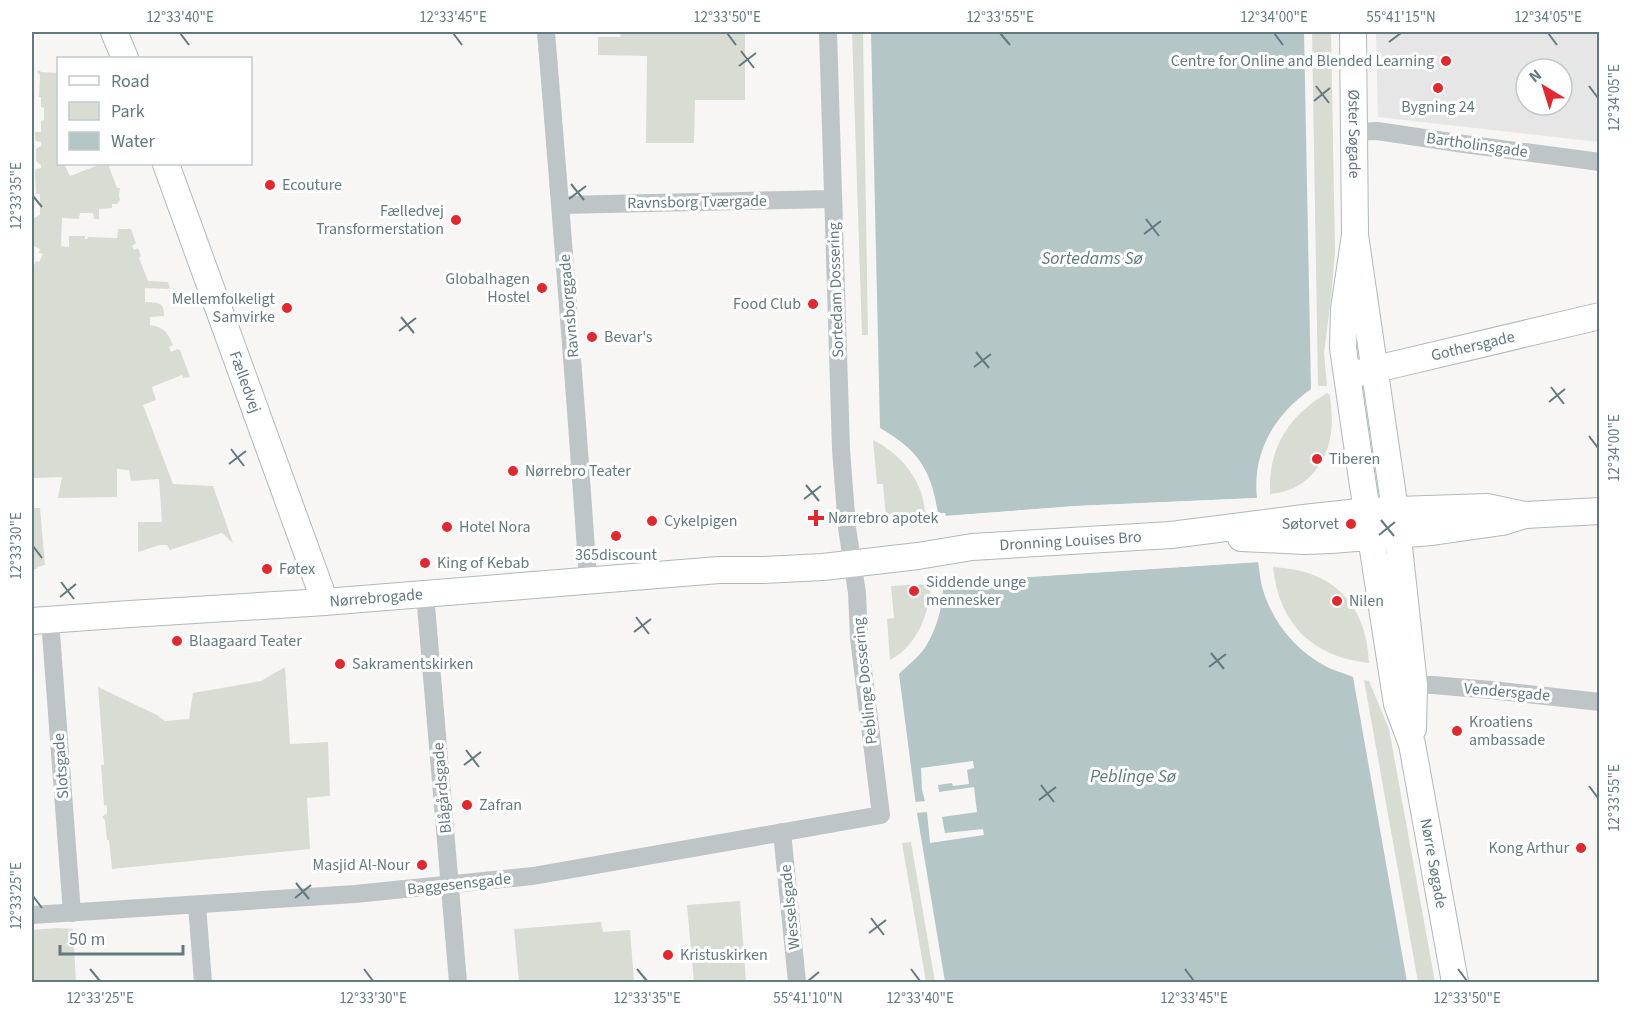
<svg xmlns="http://www.w3.org/2000/svg" width="1631" height="1014" font-family="'Source Sans 3',sans-serif">
  <style>
    .built { fill: #e5e6e5; fill-rule: evenodd }
    .green { fill: #d8dcd3 }
    .water { fill: #b4c6c6 }
    .pier { fill: #f7f6f4 }
    .lines { fill: none; stroke-linecap: round; stroke-linejoin: round }
    .secondary-casing { stroke: #b0b9bb; stroke-width: 28 }
    .street { stroke: #bec5c7; stroke-width: 18 }
    .secondary { stroke: #fff; stroke-width: 26 }
    .ticks { fill: none; stroke: #627a7f; stroke-width: 2 }
    .poi-dot { fill: #e4272c; stroke: #fff; stroke-width: 2 }
    .labels { text-anchor: middle; dominant-baseline: central; stroke-width: 6; stroke-linejoin: round; paint-order: stroke }
    .poi-label { font-size: 16px; fill: #627a7f; stroke: #fff; text-anchor: start }
    .street-label { font-size: 16px; fill: #627a7f; stroke: #fff }
    .water-label { font-size: 18px; font-style: italic; fill: #5d7a7a; stroke: #fff }
    .neatline { fill: none; stroke: #627a7f; stroke-width: 2 }
    .ticks-label { font-size: 15px; text-anchor: middle; fill: #627a7f }
  </style>
  <rect width="100%" height="100%" fill="#f7f6f4"/>
  <path class="built" d="M 1376,32 L 1599,32 L 1599,142 L 1378,117 ZM 1526,69 L 1562,69 L 1562,105 L 1526,105 Z"/>
  <g class="green">
    <polygon points="621,32 745,32 745,100 695,100 694,143 646,143 647,56 598,55 598,37 620,37"/>
    <polygon points="852,32 863,32 868,335 862,335"/>
    <polygon points="1312,32 1331,32 1335,252 1331,298 1324,353 1327,386 1318,386"/>
    <path d="M 39,70 L 41,72 L 58,73 L 58,164 L 66,164 L 65,166 L 70,176 L 101,164 L 108,164 L 117,188 L 120,188 L 119,196 L 120,200 L 117,204 L 112,204 L 112,208 L 99,209 L 99,219 L 94,219 L 93,213 L 80,213 L 79,219 L 62,218 L 61,246 L 69,247 L 69,236 L 85,236 L 85,239 L 87,239 L 88,237 L 117,238 L 118,229 L 131,229 L 136,243 L 132,246 L 134,250 L 138,248 L 141,256 L 139,258 L 148,281 L 168,282 L 170,288 L 168,289 L 145,288 L 145,302 C 156,303 165,301 164,316 L 150,317 L 150,325 C 164,327 168,333 173,345 L 169,347 L 171,352 L 177,349 L 180,350 L 190,377 L 183,378 L 182,375 L 152,387 L 156,400 L 143,405 L 173,484 L 213,486 L 233,543 L 222,533 L 170,550 L 167,545 L 160,545 L 138,552 L 138,522 L 162,522 L 159,479 L 131,481 L 129,470 L 117,469 L 117,497 L 58,498 L 62,477 L 32,478 L 32,268 L 33,268 L 36,261 L 39,262 L 43,254 L 39,253 L 40,249 L 32,245 L 32,224 L 34,218 L 40,215 L 40,194 L 36,194 L 36,191 L 35,172 L 36,169 L 41,168 L 41,165 L 36,161 L 36,149 L 41,146 L 41,142 L 36,141 L 35,139 L 35,132 L 41,132 L 41,121 L 44,120 L 44,108 L 41,107 L 41,97 L 39,97 L 40,75 L 37,72 Z"/>
    <path d="M 1327,393 L 1330,395 C 1331,408 1333,420 1331,433 C 1327,465 1304,492 1270,494 C 1268,449 1288,416 1327,393 Z"/>
    <path d="M 873,440 C 901,454 924,481 925,514 L 886,517 L 883,484 L 877,484 Z"/>
    <polygon points="32,502 32,508 40,508 45,565 37,567 37,569 32,569"/>
    <path d="M 1273,567 C 1333,570 1366,603 1369,663 C 1312,657 1279,624 1273,567 Z"/>
    <path d="M 931,584 C 929,614 918,645 890,660 L 887,619 L 894,618 L 891,586 Z"/>
    <polygon points="285,667 290,744 328,742 330,796 307,798 310,849 112,869 109,840 107,840 105,820 102,817 107,813 107,806 104,805 101,765 104,765 98,687 157,715 165,721 189,719 193,693 261,681"/>
    <polygon points="1364,680 1369,681 1389,729 1435,982 1418,982"/>
    <polygon points="911,842 935,982 926,982 902,843"/>
    <polygon points="740,901 746,982 694,982 687,905"/>
    <polygon points="601,922 603,932 630,930 634,982 519,982 514,929"/>
    <polygon points="58,928 73,929 76,982 32,982 32,930"/>
  </g>
  <g class="water">
    <path d="M 871,32 L 1304,32 L 1311,389 C 1274,415 1252,453 1257,498 L 1076,506 L 946,516 L 945,513 L 938,513 C 931,469 918,450 880,428 Z"/>
    <path d="M 1258,562 C 1260,571 1260,581 1263,590 C 1273,623 1296,651 1327,667 C 1335,671 1344,673 1353,677 L 1407,982 L 945,982 L 917,813 L 899,674 C 908,665 920,656 926,646 C 937,628 943,606 943,586 L 949,585 L 950,582 Z"/>
  </g>
  <g class="pier">
    <polygon points="1257,498 1257,501 1076,509 946,519 942,516 939,516 938,513 945,513 946,516 1076,506"/>
    <polygon points="1258,559 1258,562 950,582 950,585 943,586 943,583 947,582 949,579"/>
    <polygon points="973,761 974,768 967,770 969,784 953,786 952,783 938,785 939,792 974,787 977,812 942,817 945,833 983,829 984,835 930,843 927,812 917,813 915,802 925,801 922,790 921,768"/>
  </g>
  <g class="lines">
    <defs>
      <g id="secondary">
        <polyline points="114,32 125,58"/>
        <path id="s1" d="M 1353,32 L 1355,235 L 1395,510 L 1414,685 L 1413,729"/>
        <path id="s2" d="M 166,164 L 325,602"/>
        <path id="s3" d="M 1355,235 L 1344,309 L 1343,348 L 1362,479 L 1397,704 L 1412,744 L 1455,982"/>
        <path id="s4" d="M 1359,373 L 1600,316"/>
        <polyline points="1241,538 1305,541 1331,540 1432,532 1502,522 1525,515 1600,511"/>
        <path id="s5" d="M 32,621 L 130,614 L 325,602 L 719,570 L 763,570 L 823,567 L 918,556 L 972,547 L 1171,535 L 1304,518 L 1368,511 L 1487,507 L 1525,515"/>
      </g>
    </defs>
    <use href="#secondary" class="secondary-casing"/>
    <g class="street">
      <path d="M 546,32 C 561,214 576,397 588,580"/>
      <polyline points="1355,132 1377,131 1464,144 1600,162"/>
      <polyline points="561,205 833,199"/>
      <polyline points="425,594 458,982"/>
      <polyline points="50,620 72,913"/>
      <polyline points="1414,685 1433,685 1491,690 1600,702"/>
      <polyline points="782,832 797,982"/>
      <polyline points="197,905 203,982"/>
      <polyline points="32,915 355,894 533,876 881,815 859,638 857,593 847,528 841,449 828,32"/>
    </g>
    <use href="#secondary" class="secondary"/>
  </g>
  <path class="ticks" d="M 180,33 L 189,45M 453,33 L 462,45M 727,33 L 736,45M 1000,33 L 1010,45M 1274,33 L 1283,45M 1548,33 L 1557,45M 1389,42 L 1401,33M 741,51 L 754,68M 739,66 L 756,53M 1316,86 L 1329,103M 1589,86 L 1598,98M 1314,101 L 1330,88M 571,184 L 584,200M 33,196 L 42,207M 569,199 L 586,186M 1146,219 L 1159,236M 1144,234 L 1161,221M 401,317 L 414,333M 399,331 L 416,318M 976,352 L 989,368M 974,367 L 991,354M 1551,387 L 1564,404M 1549,402 L 1565,389M 1589,436 L 1598,448M 231,449 L 244,466M 229,464 L 246,451M 806,485 L 819,501M 804,499 L 821,486M 1381,520 L 1394,536M 1379,535 L 1395,522M 33,546 L 42,558M 61,582 L 74,599M 60,597 L 76,584M 636,617 L 649,634M 634,632 L 651,619M 1211,653 L 1224,669M 1209,667 L 1226,654M 466,750 L 479,767M 464,765 L 481,752M 1041,785 L 1054,802M 1589,786 L 1598,798M 1039,800 L 1056,787M 296,883 L 309,899M 33,896 L 42,908M 295,898 L 311,885M 871,918 L 884,935M 869,933 L 886,920M 90,969 L 100,981M 364,969 L 373,981M 637,969 L 647,981M 911,969 L 920,981M 1185,969 L 1194,981M 1458,969 L 1467,981M 808,981 L 819,972"/>
  <g class="poi-dot">
    <circle cx="1446" cy="61" r="6"/>
    <circle cx="1438" cy="88" r="6"/>
    <circle cx="270" cy="185" r="6"/>
    <circle cx="456" cy="220" r="6"/>
    <circle cx="542" cy="288" r="6"/>
    <circle cx="813" cy="304" r="6"/>
    <circle cx="287" cy="308" r="6"/>
    <circle cx="592" cy="337" r="6"/>
    <circle cx="1317" cy="459" r="6"/>
    <circle cx="513" cy="471" r="6"/>
    <path d="M813 509h6v6h6v6h-6v6h-6v-6h-6v-6h6z"/>
    <circle cx="652" cy="521" r="6"/>
    <circle cx="1351" cy="524" r="6"/>
    <circle cx="447" cy="527" r="6"/>
    <circle cx="616" cy="536" r="6"/>
    <circle cx="425" cy="563" r="6"/>
    <circle cx="267" cy="569" r="6"/>
    <circle cx="914" cy="591" r="6"/>
    <circle cx="1337" cy="601" r="6"/>
    <circle cx="177" cy="641" r="6"/>
    <circle cx="340" cy="664" r="6"/>
    <circle cx="1457" cy="731" r="6"/>
    <circle cx="467" cy="805" r="6"/>
    <circle cx="1581" cy="848" r="6"/>
    <circle cx="422" cy="865" r="6"/>
    <circle cx="668" cy="955" r="6"/>
  </g>
  <g class="labels">
    <g class="poi-label">
      <text x="1434" y="61" text-anchor="end">Centre for Online and Blended Learning</text>
      <text x="1438" y="107" text-anchor="middle">Bygning 24</text>
      <text x="282" y="185">Ecouture</text>
      <text x="444" y="211" text-anchor="end">Fælledvej<tspan x="444" dy="18">Transformerstation</tspan></text>
      <text x="530" y="279" text-anchor="end">Globalhagen<tspan x="530" dy="18">Hostel</tspan></text>
      <text x="275" y="299" text-anchor="end">Mellemfolkeligt<tspan x="275" dy="18">Samvirke</tspan></text>
      <text x="801" y="304" text-anchor="end">Food Club</text>
      <text x="604" y="337">Bevar's</text>
      <text x="1329" y="459">Tiberen</text>
      <text x="525" y="471">Nørrebro Teater</text>
      <text x="828" y="518">Nørrebro apotek</text>
      <text x="664" y="521">Cykelpigen</text>
      <text x="1339" y="524" text-anchor="end">Søtorvet</text>
      <text x="459" y="527">Hotel Nora</text>
      <text x="616" y="555" text-anchor="middle">365discount</text>
      <text x="437" y="563">King of Kebab</text>
      <text x="279" y="569">Føtex</text>
      <text x="926" y="582">Siddende unge<tspan x="926" dy="18">mennesker</tspan></text>
      <text x="1349" y="601">Nilen</text>
      <text x="189" y="641">Blaagaard Teater</text>
      <text x="352" y="664">Sakramentskirken</text>
      <text x="1469" y="722">Kroatiens<tspan x="1469" dy="18">ambassade</tspan></text>
      <text x="479" y="805">Zafran</text>
      <text x="1569" y="848" text-anchor="end">Kong Arthur</text>
      <text x="410" y="865" text-anchor="end">Masjid Al-Nour</text>
      <text x="680" y="955">Kristuskirken</text>
    </g>
    <g class="street-label">
      <text stroke="none"><textPath href="#s1" startOffset="102">Øster Søgade</textPath></text>
      <text transform="translate(1477 145) rotate(8)">Bartholinsgade</text>
      <text transform="translate(697 202) rotate(-1)">Ravnsborg Tværgade</text>
      <text transform="translate(836 290) rotate(-92)">Sortedam Dossering</text>
      <text transform="translate(569 306) rotate(-95)">Ravnsborggade</text>
      <text stroke="none"><textPath href="#s4" startOffset="117">Gothersgade</textPath></text>
      <text stroke="none"><textPath href="#s2" startOffset="232">Fælledvej</textPath></text>
      <text stroke="none"><textPath href="#s5" startOffset="1042">Dronning Louises Bro</textPath></text>
      <text stroke="none"><textPath href="#s5" startOffset="345">Nørrebrogade</textPath></text>
      <text transform="translate(865 681) rotate(-96)">Peblinge Dossering</text>
      <text transform="translate(1507 692) rotate(5)">Vendersgade</text>
      <text transform="translate(61 766) rotate(-94)">Slotsgade</text>
      <text transform="translate(442 788) rotate(-95)">Blågårdsgade</text>
      <text stroke="none"><textPath href="#s3" startOffset="638">Nørre Søgade</textPath></text>
      <text transform="translate(459 884) rotate(-6)">Baggesensgade</text>
      <text transform="translate(790 907) rotate(-96)">Wesselsgade</text>
    </g>
    <g class="water-label">
      <text x="1092" y="258">Sortedams Sø</text>
      <text x="1133" y="776">Peblinge Sø</text>
    </g>
  </g>
  <rect width="1631" height="1014" fill="none" stroke="#ffffff" stroke-width="66"/>
  <rect x="57" y="57" width="195" height="108" fill="#ffffff" stroke="#c0cacc" stroke-width="1.5"/>
  <rect x="69" y="76" width="30" height="9" fill="#ffffff" stroke="#c0cacc" stroke-width="1.5"/>
  <text x="111" y="87" font-size="18" fill="#627a7f">Road</text>
  <rect x="69" y="102" width="30" height="18" fill="#d8dcd3" stroke="#c0cacc" stroke-width="1.5"/>
  <text x="111" y="117" font-size="18" fill="#627a7f">Park</text>
  <rect x="69" y="132" width="30" height="18" fill="#b4c6c6" stroke="#c0cacc" stroke-width="1.5"/>
  <text x="111" y="147" font-size="18" fill="#627a7f">Water</text>
  <g transform="translate(1544 87) rotate(322)"><circle r="28" fill="#ffffff" stroke="#c0cacc" stroke-width="1.5"/>
  <path d="M0-4.5L10 22L0 15L-10 22Z" fill="#e4272c"/>
  <text y="-9" font-size="16" font-weight="bold" text-anchor="middle" fill="#627a7f">N</text>
  </g>
  <path d="M60 945v9h123v-9" fill="none" stroke="#627a7f" stroke-width="3"/>
  <text x="69" y="945" font-size="18" fill="#627a7f" stroke="#ffffff" stroke-width="4.5" paint-order="stroke">50 m</text>
  <rect x="33" y="33" width="1565" height="948" class="neatline"/>
  <g class="ticks-label">
    <text x="180" y="22">12°33'40"E</text>
    <text x="453" y="22">12°33'45"E</text>
    <text x="727" y="22">12°33'50"E</text>
    <text x="1000" y="22">12°33'55"E</text>
    <text x="1274" y="22">12°34'00"E</text>
    <text x="1401" y="22">55°41'15"N</text>
    <text x="1548" y="22">12°34'05"E</text>
    <text transform="translate(1614 98) rotate(-90)" y="5">12°34'05"E</text>
    <text transform="translate(16 196) rotate(-90)" y="5">12°33'35"E</text>
    <text transform="translate(1614 448) rotate(-90)" y="5">12°34'00"E</text>
    <text transform="translate(16 546) rotate(-90)" y="5">12°33'30"E</text>
    <text transform="translate(1614 798) rotate(-90)" y="5">12°33'55"E</text>
    <text transform="translate(16 896) rotate(-90)" y="5">12°33'25"E</text>
    <text x="100" y="1003">12°33'25"E</text>
    <text x="373" y="1003">12°33'30"E</text>
    <text x="647" y="1003">12°33'35"E</text>
    <text x="808" y="1003">55°41'10"N</text>
    <text x="920" y="1003">12°33'40"E</text>
    <text x="1194" y="1003">12°33'45"E</text>
    <text x="1467" y="1003">12°33'50"E</text>
  </g>
</svg>
